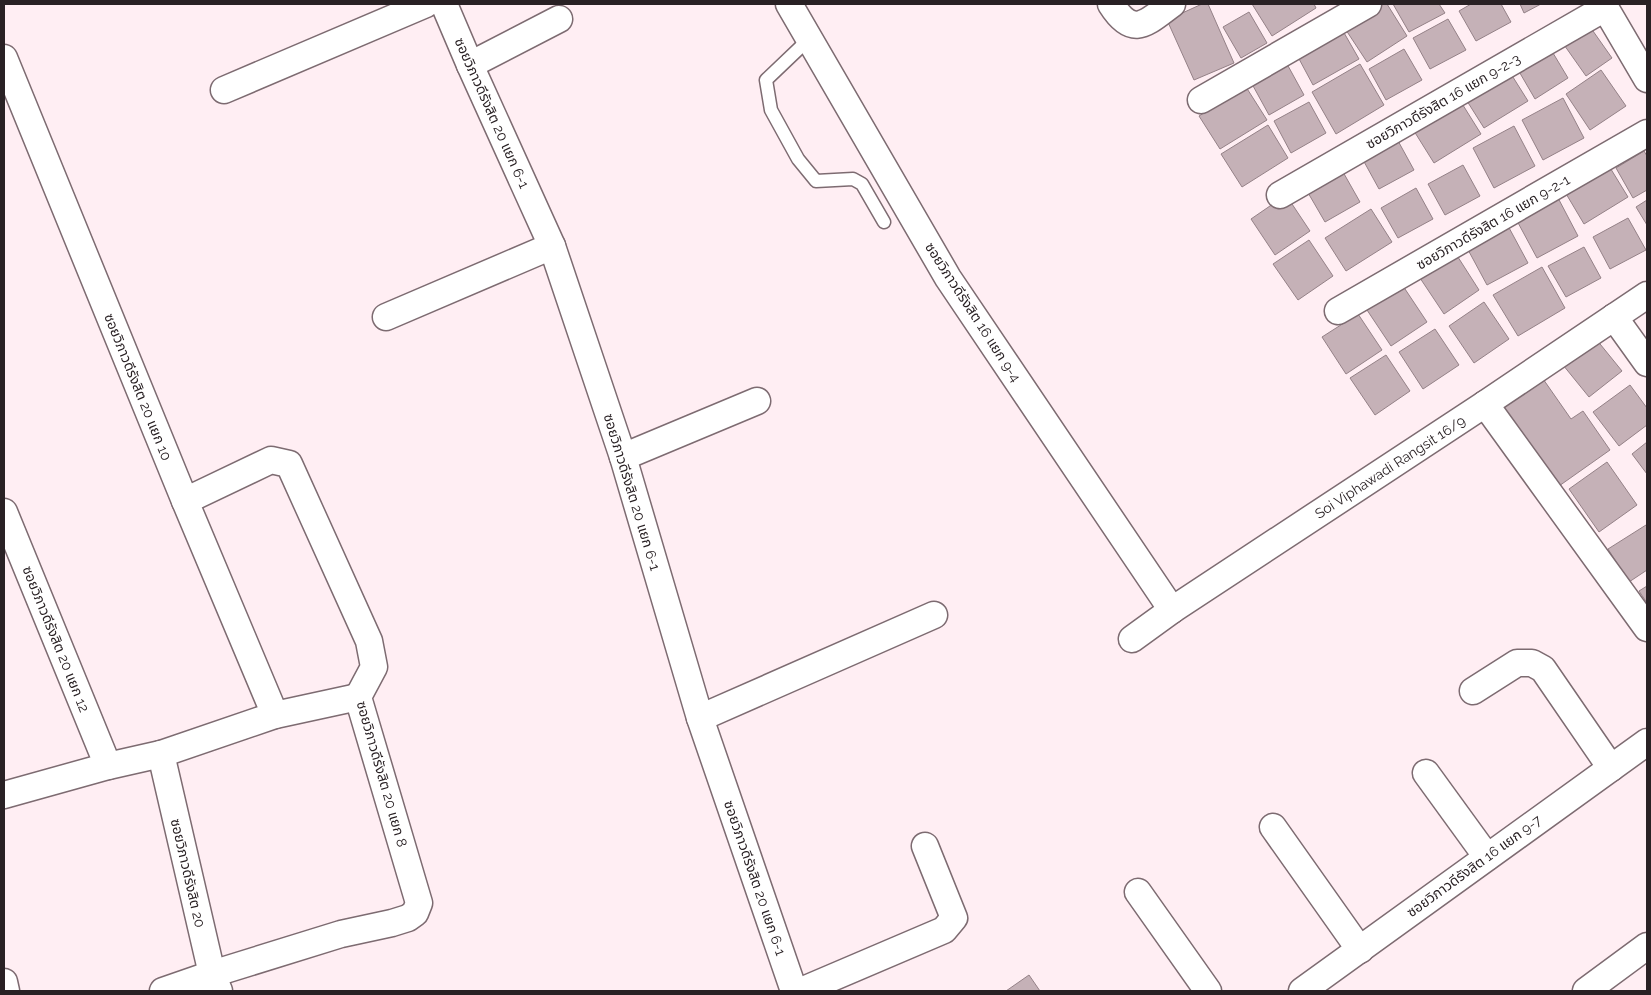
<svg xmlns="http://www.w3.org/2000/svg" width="1651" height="995" font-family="Raleway,'Noto Sans Thai',sans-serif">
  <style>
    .building { fill: #c5b1b7; stroke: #948187 }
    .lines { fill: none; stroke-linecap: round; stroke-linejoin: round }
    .service-casing { stroke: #7d6b71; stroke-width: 15 }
    .minor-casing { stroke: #7d6b71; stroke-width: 29 }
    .service { stroke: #fff; stroke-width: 12 }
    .minor { stroke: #fff; stroke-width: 26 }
    .labels { text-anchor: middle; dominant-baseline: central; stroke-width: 4; stroke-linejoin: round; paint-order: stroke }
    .street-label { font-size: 14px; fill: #292124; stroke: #fff }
  </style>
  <rect width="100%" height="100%" fill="#ffeef3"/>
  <g class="building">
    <polygon points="1202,4 1208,4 1234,63 1194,80 1167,20"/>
    <polygon points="1252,4 1314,4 1316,8 1272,36"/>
    <polygon points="1380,4 1387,4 1407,36 1367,62 1344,27"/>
    <polygon points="1393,4 1439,4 1445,13 1409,32"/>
    <polygon points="1471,4 1501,4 1511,22 1476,41 1459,11"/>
    <polygon points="1520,4 1541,4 1524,13"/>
    <polygon points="1249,12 1267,43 1241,58 1223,27"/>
    <polygon points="1581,14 1612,58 1586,76 1555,32"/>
    <polygon points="1448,19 1466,50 1430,69 1413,38"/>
    <polygon points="1343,31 1359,59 1313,85 1298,57"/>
    <polygon points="1550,48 1568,78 1535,99 1517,68"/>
    <polygon points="1404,49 1422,80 1386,100 1369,69"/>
    <polygon points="1287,64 1304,95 1269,115 1252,84"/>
    <polygon points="1360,64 1384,105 1336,134 1312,92"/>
    <polygon points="1601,70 1626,106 1590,130 1566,94"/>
    <polygon points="1511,74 1528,101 1484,128 1467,101"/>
    <polygon points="1246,87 1267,120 1220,149 1199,116"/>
    <polygon points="1563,98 1584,138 1543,160 1522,120"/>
    <polygon points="1309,102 1326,133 1291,153 1274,121"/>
    <polygon points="1461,102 1481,134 1434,163 1414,131"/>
    <polygon points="1268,125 1288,158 1242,187 1221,154"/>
    <polygon points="1514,126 1535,166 1494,188 1473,148"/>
    <polygon points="1397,139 1414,170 1379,189 1362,158"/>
    <polygon points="1644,151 1647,156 1647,190 1633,198 1616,168"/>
    <polygon points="1463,165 1480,196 1445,215 1428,184"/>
    <polygon points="1609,166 1628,197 1584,224 1565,192"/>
    <polygon points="1343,172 1360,202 1325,222 1307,191"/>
    <polygon points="1416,188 1433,219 1398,238 1381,208"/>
    <polygon points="1286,195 1310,231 1275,255 1251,219"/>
    <polygon points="1557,196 1578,236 1537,258 1516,219"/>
    <polygon points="1647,200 1647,225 1636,207"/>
    <polygon points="1371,209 1392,242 1346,271 1325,238"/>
    <polygon points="1628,218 1646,250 1610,269 1593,237"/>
    <polygon points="1507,224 1528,263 1487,285 1466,246"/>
    <polygon points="1309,240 1333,276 1298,300 1273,264"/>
    <polygon points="1584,247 1601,278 1566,297 1548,266"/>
    <polygon points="1456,254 1479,290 1444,314 1420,278"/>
    <polygon points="1542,267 1565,308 1518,336 1493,295"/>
    <polygon points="1403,286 1427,322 1391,346 1367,310"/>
    <polygon points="1484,302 1509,339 1474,363 1449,326"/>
    <polygon points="1358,314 1382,350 1346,374 1322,337"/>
    <polygon points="1435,329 1459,365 1423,389 1399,352"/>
    <polygon points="1596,339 1622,371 1589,397 1563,365"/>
    <polygon points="1386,355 1410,391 1375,415 1350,378"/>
    <polygon points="1541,376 1571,419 1583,411 1610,450 1559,486 1501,404"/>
    <polygon points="1630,385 1647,408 1647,425 1619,446 1593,412"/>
    <polygon points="1647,442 1647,474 1632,454"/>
    <polygon points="1607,462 1637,505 1599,532 1569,489"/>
    <polygon points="1646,525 1647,527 1647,570 1629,582 1608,549"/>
    <polygon points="1647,586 1647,603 1639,591"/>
    <polygon points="1029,975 1040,991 1006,991"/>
  </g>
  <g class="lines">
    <defs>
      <polyline id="service" points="809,39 766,80 771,110 798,159 816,181 853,179 862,184 884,222"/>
      <g id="minor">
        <polyline points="444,4 470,65 552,246 623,457 700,718 794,991"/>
        <polyline points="789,4 948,278 1172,610"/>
        <path d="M 1111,4 C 1133,39 1146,23 1172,4"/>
        <polyline points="1603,4 1647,79"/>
        <polyline points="4,58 185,501 275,715"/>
        <polyline points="470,65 559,19"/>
        <polyline points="224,90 426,4"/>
        <polyline points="1201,100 1368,4"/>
        <polyline points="1280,195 1605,8"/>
        <polyline points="1338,311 1647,133"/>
        <polyline points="386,317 552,246"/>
        <polyline points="1614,317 1647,363"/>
        <polyline points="1485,404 1647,628"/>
        <polyline points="623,457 757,401"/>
        <polyline points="4,512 108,766"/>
        <polyline points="1132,639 1172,610 1485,404 1647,295"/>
        <polyline points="1473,691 1517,663 1532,663 1543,669 1611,768"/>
        <polyline points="700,718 934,615"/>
        <polyline points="161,754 212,974 219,991"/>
        <polyline points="1426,773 1487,857"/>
        <polyline points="4,795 108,766 161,754 275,715 358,697"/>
        <polyline points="1273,827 1360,950"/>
        <polyline points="1138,892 1208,991"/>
        <polyline points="4,982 6,991"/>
        <polyline points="163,991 212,974 341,934 392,923 408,918 415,913 419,903 358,697 374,667 369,641 289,464 271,460 185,501"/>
        <polyline points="801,991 944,930 954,918 925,846"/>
        <polyline points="1302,991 1647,742"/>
        <polyline points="1586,991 1647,946"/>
      </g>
    </defs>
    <use href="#service" class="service-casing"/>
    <use href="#minor" class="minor-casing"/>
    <use href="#service" class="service"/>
    <use href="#minor" class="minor"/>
  </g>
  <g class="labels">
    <g class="street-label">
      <text transform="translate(1443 101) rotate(-30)">ซอยวิภาวดีรังสิต 16 แยก 9-2-3</text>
      <text transform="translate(492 113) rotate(66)">ซอยวิภาวดีรังสิต 20 แยก 6-1</text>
      <text transform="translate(1493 222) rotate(-30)">ซอยวิภาวดีรังสิต 16 แยก 9-2-1</text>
      <text transform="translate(973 312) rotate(57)">ซอยวิภาวดีรังสิต 16 แยก 9-4</text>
      <text transform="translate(138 387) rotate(68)">ซอยวิภาวดีรังสิต 20 แยก 10</text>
      <text transform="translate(1390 467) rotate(-33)">Soi Viphawadi Rangsit 16/9</text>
      <text transform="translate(632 492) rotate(73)">ซอยวิภาวดีรังสิต 20 แยก 6-1</text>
      <text transform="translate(56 639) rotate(68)">ซอยวิภาวดีรังสิต 20 แยก 12</text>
      <text transform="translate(382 774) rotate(74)">ซอยวิภาวดีรังสิต 20 แยก 8</text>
      <text transform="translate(1474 866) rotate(-36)">ซอยวิภาวดีรังสิต 16 แยก 9-7</text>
      <text transform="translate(188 873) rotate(77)">ซอยวิภาวดีรังสิต 20</text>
      <text transform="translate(755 878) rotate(71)">ซอยวิภาวดีรังสิต 20 แยก 6-1</text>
    </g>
  </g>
  <rect width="1651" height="995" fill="none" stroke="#292124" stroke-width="10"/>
</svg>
